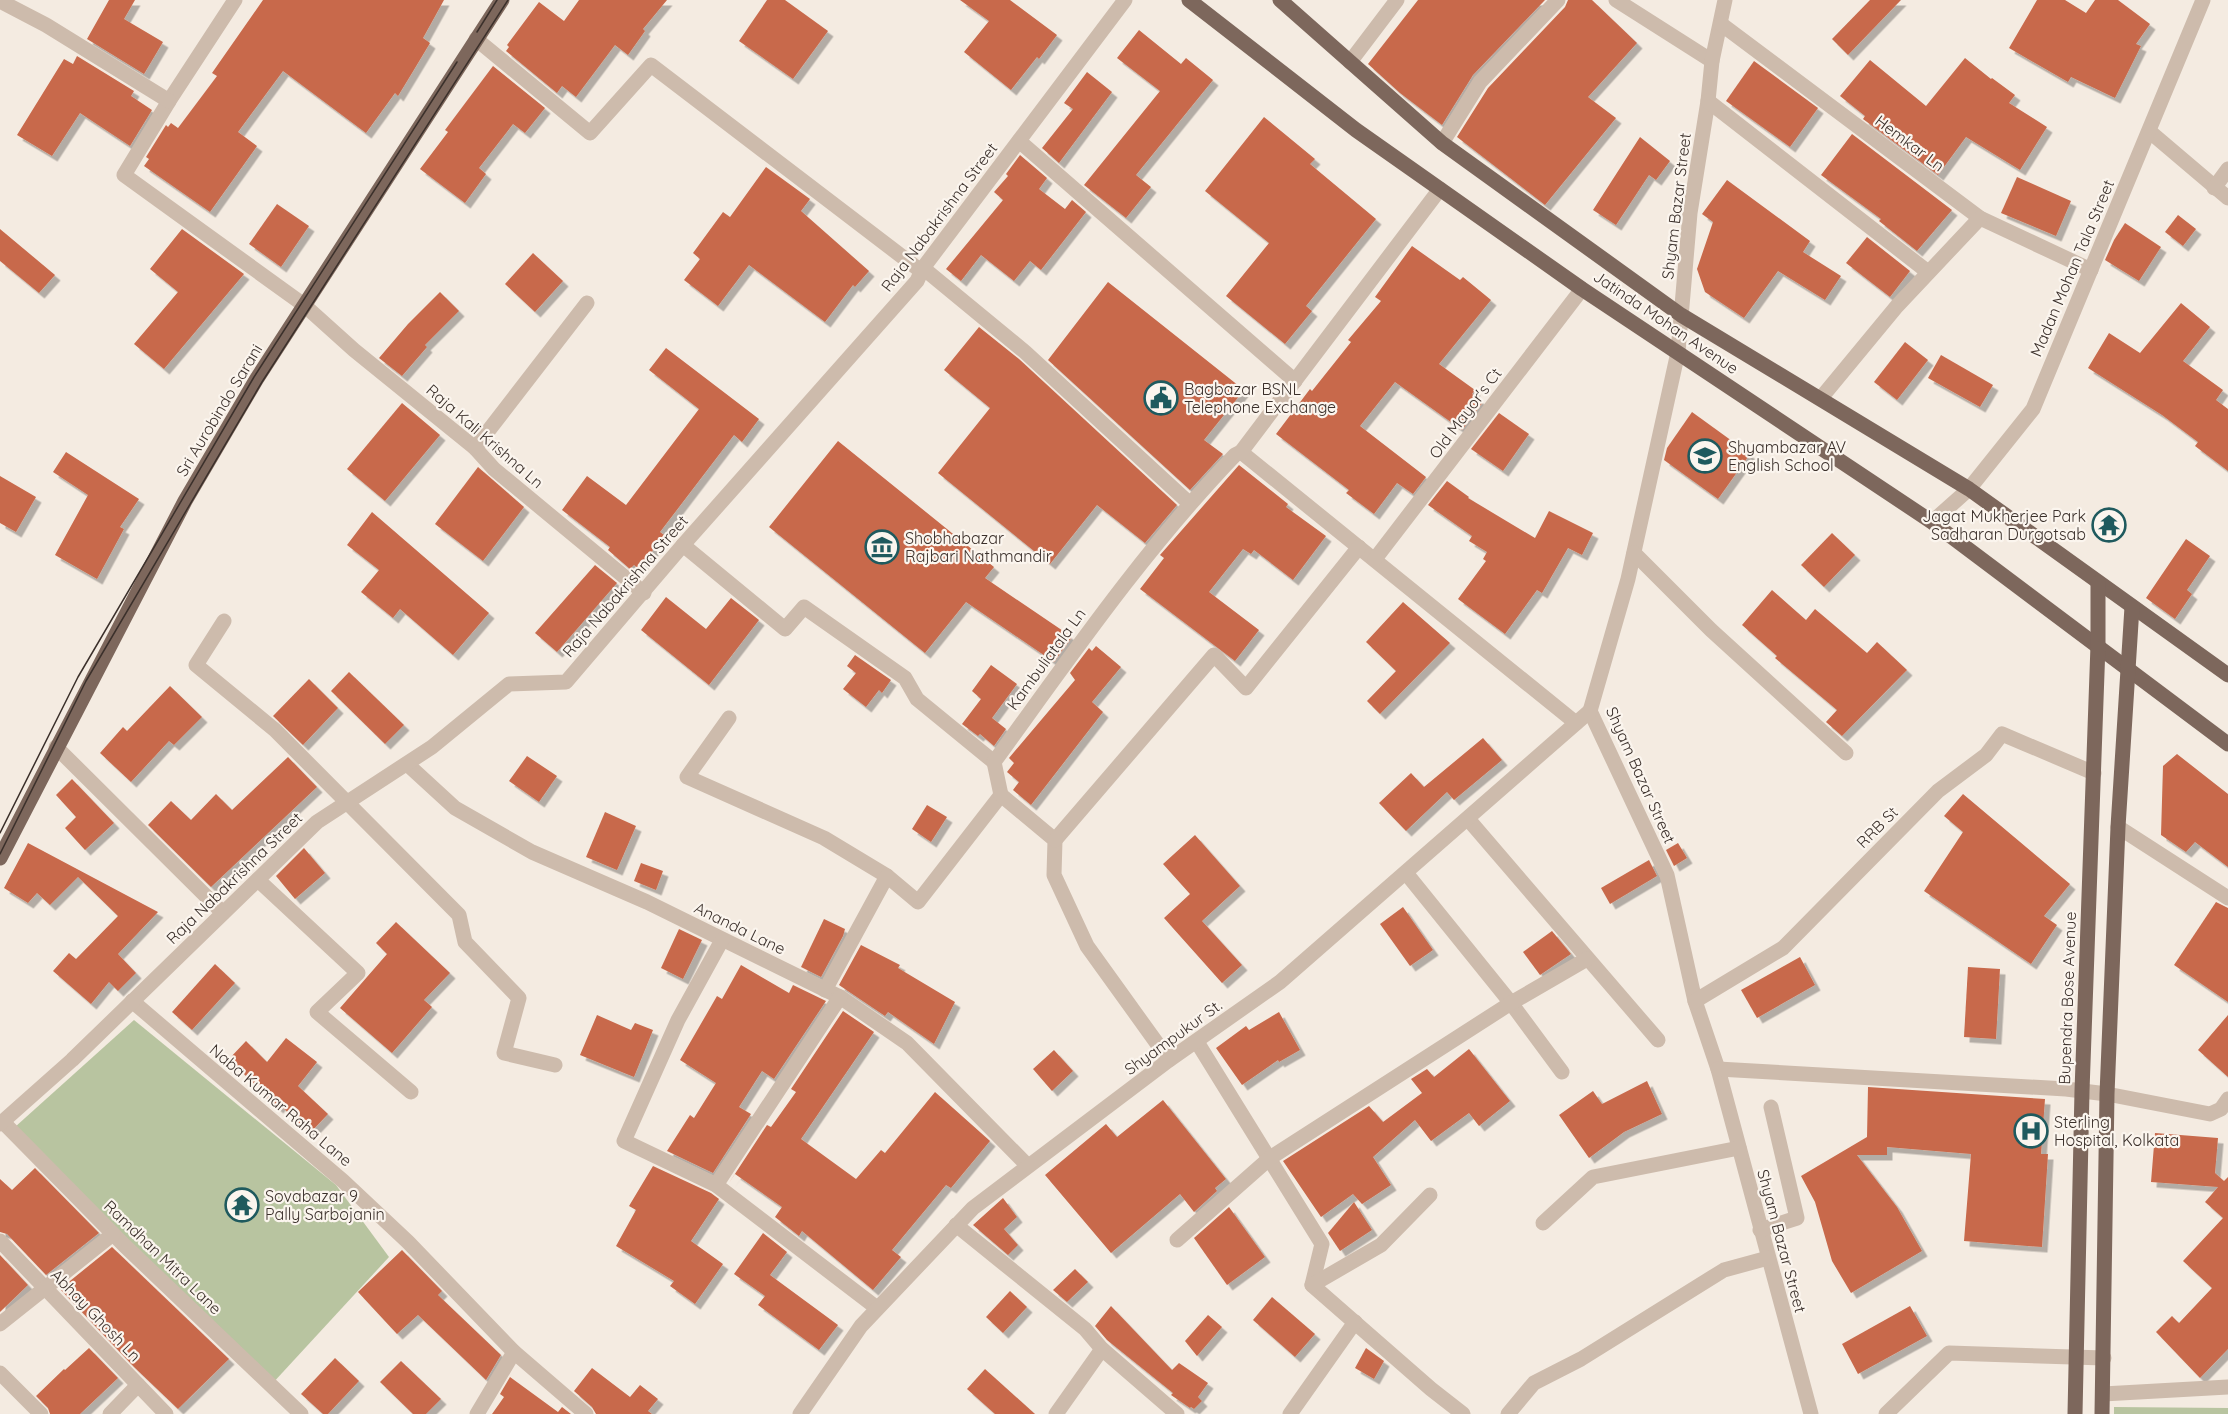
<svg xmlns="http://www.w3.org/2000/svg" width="2228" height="1414" font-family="Quicksand,sans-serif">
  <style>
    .green { fill: #b8c4a0 }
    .building { fill: #c8694b; filter: url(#shadow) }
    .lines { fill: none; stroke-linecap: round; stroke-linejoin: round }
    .minor { stroke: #cdbbac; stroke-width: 15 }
    .major { stroke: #7d675c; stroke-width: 15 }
    .tram { stroke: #3b302b; stroke-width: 1.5 }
    .labels { text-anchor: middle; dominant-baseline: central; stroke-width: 4.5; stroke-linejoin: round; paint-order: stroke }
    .street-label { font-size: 16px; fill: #3b302b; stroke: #fbf5ee }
    .poi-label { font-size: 16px; fill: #3b302b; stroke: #fbf5ee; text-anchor: start }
  </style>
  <defs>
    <filter id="shadow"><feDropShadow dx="5.5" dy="5.5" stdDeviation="0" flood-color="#0004"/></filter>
  </defs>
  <rect width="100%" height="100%" fill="#f4ebe1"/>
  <g class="green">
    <polygon points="134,1020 336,1185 389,1257 271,1385 15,1127"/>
    <polygon points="2114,1407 2228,1408 2228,1414 2114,1414"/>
  </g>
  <g class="building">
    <polygon points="109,0 135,0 124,19 163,42 144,74 87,39"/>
    <polygon points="263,0 444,0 423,38 430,43 412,73 398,96 395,93 366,133 283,71 238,132 257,146 210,212 144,166 149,159 146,157 166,125 168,127 171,123 178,128 217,76 212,73"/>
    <polygon points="579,0 667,0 643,29 645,31 628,55 615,45 576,97 562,86 557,93 506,51 509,47 507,45 539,2 564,21"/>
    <polygon points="767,0 785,0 828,31 793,79 739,41"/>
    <polygon points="960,0 1010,0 1057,35 1039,59 1037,57 1011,90 964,52 989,21"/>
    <polygon points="1418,0 1545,0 1473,75 1442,125 1400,93 1368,64"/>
    <polygon points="1568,0 1592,0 1637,43 1588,97 1616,118 1545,205 1457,137 1488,88 1565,7"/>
    <polygon points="1870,0 1901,0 1848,55 1832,39"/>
    <polygon points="2037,0 2065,0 2086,13 2095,0 2118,0 2150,24 2136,44 2141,46 2115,98 2071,77 2068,82 2009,48"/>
    <polygon points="1139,30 1181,64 1186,58 1213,80 1136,175 1151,187 1126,218 1084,185 1160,91 1117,58"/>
    <polygon points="77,56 134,91 131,96 152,110 130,146 80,113 52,156 17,135 64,59 73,64"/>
    <polygon points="1965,58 1991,79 1992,78 2015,95 2009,103 2047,127 2020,170 1966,137 1938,175 1863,119 1865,116 1840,96 1870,60 1926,106"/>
    <polygon points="1754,61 1818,108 1790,147 1726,101"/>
    <polygon points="493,66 545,108 525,133 513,124 479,168 486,174 465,203 420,169 448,132 445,130"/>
    <polygon points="1087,72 1112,92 1059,163 1042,148 1073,109 1064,103"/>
    <polygon points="1264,117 1315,159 1310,164 1376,219 1306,306 1312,311 1285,344 1226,296 1269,243 1205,191"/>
    <polygon points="1852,134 1952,210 1917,251 1879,221 1881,219 1821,175"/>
    <polygon points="1640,137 1670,161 1656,180 1649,175 1616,225 1593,210"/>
    <polygon points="1020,155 1047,178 1039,189 1065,209 1072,200 1086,212 1041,270 1030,261 1014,281 981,255 961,281 946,269 1003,200 994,192 1008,176 1006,174"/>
    <polygon points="766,167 810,199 801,211 869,271 855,287 853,285 825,322 749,265 718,306 684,280 700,259 693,253 723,212 730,217"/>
    <polygon points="2017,177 2071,201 2056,236 2001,213"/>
    <polygon points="1727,180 1810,241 1803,252 1841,276 1825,300 1778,271 1744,318 1705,292 1697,269 1713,222 1702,214"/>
    <polygon points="277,204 309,226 281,267 249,244"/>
    <polygon points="2178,215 2196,229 2183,246 2165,232"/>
    <polygon points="2125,223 2161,247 2139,281 2105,260 2114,240"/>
    <polygon points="0,229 55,275 39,293 0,261"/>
    <polygon points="182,229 244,274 164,369 134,344 178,292 150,269"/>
    <polygon points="1867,237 1910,271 1890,297 1846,263"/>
    <polygon points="1412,246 1460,280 1463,277 1491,300 1439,364 1475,390 1472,394 1483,402 1462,430 1395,382 1360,426 1426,477 1413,494 1397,483 1374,514 1346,493 1349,490 1276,434 1310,389 1312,391 1351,342 1348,340 1381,301 1375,297"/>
    <polygon points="533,253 563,281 535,312 505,284"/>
    <polygon points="1108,282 1244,390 1204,440 1223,454 1190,490 1048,360"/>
    <polygon points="440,292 459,311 425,345 427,347 402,376 379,358 408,324"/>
    <polygon points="2181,303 2210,327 2183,361 2223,390 2216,400 2228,409 2228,471 2195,446 2198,442 2162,415 2088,368 2109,333 2140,353"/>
    <polygon points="979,327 1019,359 1177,505 1145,543 1097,505 1050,564 938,473 990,408 944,370"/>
    <polygon points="1905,342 1928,360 1897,400 1874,382"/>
    <polygon points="666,348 759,419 742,442 734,435 660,532 664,535 639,569 634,565 630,569 608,550 610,547 562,510 587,476 626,505 699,409 649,370"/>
    <polygon points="1941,355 1993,385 1980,407 1928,378"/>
    <polygon points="402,403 440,435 385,501 347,469"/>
    <polygon points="1692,412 1750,454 1718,499 1664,460 1667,448"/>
    <polygon points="1499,413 1529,434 1503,471 1471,449"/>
    <polygon points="838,441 994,567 985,578 1072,637 1054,662 966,602 925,653 769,527"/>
    <polygon points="66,452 139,499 120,527 124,529 97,579 55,555 88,495 53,472"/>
    <polygon points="1239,465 1288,504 1286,507 1326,536 1293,580 1254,550 1251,554 1243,549 1209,592 1259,630 1235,661 1140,589 1164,558 1160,555"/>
    <polygon points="478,467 524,507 483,561 435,524"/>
    <polygon points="0,476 36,497 16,532 0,523"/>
    <polygon points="1447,481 1469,497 1468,498 1535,538 1549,511 1593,533 1582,555 1568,548 1542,593 1537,590 1505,634 1458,599 1486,561 1483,559 1487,552 1469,541 1472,536 1428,505"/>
    <polygon points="372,512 489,613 453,655 400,609 393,618 361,592 379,570 347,545"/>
    <polygon points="1832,533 1855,555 1824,587 1801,565"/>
    <polygon points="2186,539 2210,556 2187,590 2192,594 2175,619 2146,598"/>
    <polygon points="595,565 617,583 557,652 535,633"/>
    <polygon points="1772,590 1806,620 1815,609 1867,653 1877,642 1907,670 1842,736 1826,722 1837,710 1775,658 1777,656 1742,625"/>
    <polygon points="666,597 706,629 731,598 759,620 709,685 641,630"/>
    <polygon points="1403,602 1450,643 1380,714 1367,701 1396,671 1366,642"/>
    <polygon points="1096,646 1121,667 1092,702 1103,712 1031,805 1013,790 1019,782 1007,772 1014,763 1009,758 1075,680 1070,673 1089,648 1092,651"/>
    <polygon points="855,655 891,680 882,693 879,690 866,707 843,689 856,673 847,666"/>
    <polygon points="991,665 1017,684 992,718 1006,729 994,746 980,734 978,736 962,724 981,699 972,691"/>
    <polygon points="349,672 404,725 385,744 331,691"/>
    <polygon points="309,679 338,708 303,745 273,716"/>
    <polygon points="170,686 202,717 174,745 169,741 131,782 100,753 123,727 127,731"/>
    <polygon points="1483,738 1502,760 1454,800 1447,792 1406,831 1379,803 1411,773 1424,787"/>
    <polygon points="2177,754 2228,794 2228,867 2195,842 2186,852 2161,835 2163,766"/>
    <polygon points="527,756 557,776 539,802 509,781"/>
    <polygon points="288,757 317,787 211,887 148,825 171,801 191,820 216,794 232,810"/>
    <polygon points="72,779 114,823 85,850 65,828 76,817 56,795"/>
    <polygon points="1963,794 2070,884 2044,916 2057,925 2031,964 1924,891 1963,832 1944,816"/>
    <polygon points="927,805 947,817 931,842 912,829"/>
    <polygon points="605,812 636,826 617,870 586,857"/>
    <polygon points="1195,835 1240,886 1202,921 1242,965 1222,983 1164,918 1190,894 1163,864"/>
    <polygon points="28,843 158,912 118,954 136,973 118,991 109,982 91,1004 53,971 69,953 76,959 118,916 78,877 50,905 37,893 28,903 4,888"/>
    <polygon points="1678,843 1687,858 1674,866 1666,850"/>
    <polygon points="304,848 325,873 295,899 276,876"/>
    <polygon points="1649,860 1657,876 1610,904 1601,888"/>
    <polygon points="641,863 663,871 656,890 634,881"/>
    <polygon points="2216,902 2228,908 2228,1002 2174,965"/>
    <polygon points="1403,907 1433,950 1410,966 1380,924"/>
    <polygon points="824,919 845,929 843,936 821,977 801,967"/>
    <polygon points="396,922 450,973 424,1000 432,1007 392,1053 340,1008 387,954 376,943"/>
    <polygon points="679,929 702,940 683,979 661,968"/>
    <polygon points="1552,931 1571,954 1540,975 1523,952"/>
    <polygon points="861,945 900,965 898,968 955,1002 934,1044 888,1012 885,1016 839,985"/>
    <polygon points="1800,957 1815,985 1757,1018 1741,990"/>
    <polygon points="215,964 235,983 192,1030 172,1012"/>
    <polygon points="741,965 789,993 793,985 826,1001 774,1079 762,1071 739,1107 751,1114 713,1173 667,1151 690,1115 694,1118 716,1083 680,1060 717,996 722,999"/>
    <polygon points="1968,967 2000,969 1996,1039 1964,1037"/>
    <polygon points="843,1011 874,1032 801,1139 856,1179 881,1150 885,1153 935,1092 990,1141 951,1188 946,1185 892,1250 901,1257 873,1290 802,1231 799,1236 775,1217 782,1207 735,1174 729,1183 767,1125 771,1127 796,1092 791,1089"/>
    <polygon points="1279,1012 1300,1050 1279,1062 1278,1060 1242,1085 1216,1048 1246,1026 1249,1030"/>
    <polygon points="597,1015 631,1030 635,1023 653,1030 634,1077 580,1055"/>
    <polygon points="2228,1015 2228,1077 2198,1050"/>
    <polygon points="286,1038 317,1062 298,1086 328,1114 310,1133 280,1105 278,1108 255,1089 257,1087 229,1059 246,1041 267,1062"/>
    <polygon points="1469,1049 1510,1101 1479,1126 1469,1113 1431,1141 1415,1120 1373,1157 1391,1185 1362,1204 1353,1194 1321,1217 1283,1161 1369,1106 1383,1122 1422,1093 1411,1079 1427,1069 1434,1077"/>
    <polygon points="1054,1050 1073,1071 1052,1091 1033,1069"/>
    <polygon points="1647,1081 1662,1114 1624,1132 1589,1158 1559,1115 1593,1091 1602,1104"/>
    <polygon points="1868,1087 2045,1099 2041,1154 2048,1154 2042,1247 1964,1241 1971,1154 1887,1147 1887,1155 1857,1155 1897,1207 1922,1251 1851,1293 1832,1261 1815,1202 1801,1176 1867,1137"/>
    <polygon points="1163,1100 1226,1179 1215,1188 1217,1191 1194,1212 1180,1194 1111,1253 1045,1175 1106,1124 1117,1137"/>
    <polygon points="2155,1133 2218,1138 2215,1173 2224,1181 2228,1177 2228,1349 2200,1378 2156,1332 2172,1316 2179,1323 2212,1288 2183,1261 2223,1218 2205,1202 2218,1187 2151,1182"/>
    <polygon points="653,1166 711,1193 719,1199 691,1241 723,1264 695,1304 670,1286 674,1281 616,1246 636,1210 629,1206"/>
    <polygon points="35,1168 99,1233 46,1275 7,1234 0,1232 0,1179 12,1190"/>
    <polygon points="1003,1198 1017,1217 1004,1229 1018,1245 1008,1255 973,1225"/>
    <polygon points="1354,1202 1372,1230 1340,1251 1328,1233"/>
    <polygon points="1229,1207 1265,1257 1227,1285 1194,1238"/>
    <polygon points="763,1233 787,1252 770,1275 838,1325 819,1350 758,1305 765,1296 734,1274"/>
    <polygon points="112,1247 229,1359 178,1409 134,1367 60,1289"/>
    <polygon points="402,1250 442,1291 438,1295 501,1355 486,1380 418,1315 397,1334 358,1292"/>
    <polygon points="0,1255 28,1285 0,1312"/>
    <polygon points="1075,1269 1088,1282 1067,1302 1053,1290"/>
    <polygon points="1010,1291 1027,1307 1003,1333 986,1317"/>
    <polygon points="1272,1297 1315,1334 1295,1357 1253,1320"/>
    <polygon points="1111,1306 1172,1370 1179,1363 1208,1383 1198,1397 1202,1401 1194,1409 1191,1407 1190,1408 1171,1395 1173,1393 1107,1340 1095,1326"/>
    <polygon points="1910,1306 1927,1336 1858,1374 1842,1344"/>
    <polygon points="1208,1315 1222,1327 1197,1356 1185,1341"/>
    <polygon points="89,1348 118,1378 80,1414 50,1414 48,1408 36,1396 64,1369 65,1370"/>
    <polygon points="1366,1348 1384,1361 1374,1379 1355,1368"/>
    <polygon points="335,1358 359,1381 328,1414 323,1414 301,1394"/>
    <polygon points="401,1361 441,1399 426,1414 413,1414 380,1382"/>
    <polygon points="592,1368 630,1397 640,1385 658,1399 648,1411 652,1414 596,1414 592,1407 574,1391"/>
    <polygon points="985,1369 1035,1414 995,1414 967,1389"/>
    <polygon points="510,1377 558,1412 562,1407 571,1414 492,1414 504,1397 500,1394"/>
  </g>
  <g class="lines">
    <g class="minor">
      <polyline points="235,0 169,101 124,175 304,305 354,350 475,448 494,469 644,593"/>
      <polyline points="1616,0 1712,61"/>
      <polyline points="1725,0 1712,61 1708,101 1690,213 1678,352 1628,579 1590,711 1667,875 1695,1001 1718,1069 1811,1414"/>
      <polyline points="0,1 46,25 169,101"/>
      <polyline points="1721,24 1980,218 2091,270"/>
      <polyline points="476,39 590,133 651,65 921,271"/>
      <polyline points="1350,62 1397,0"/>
      <polyline points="1708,101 1928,272"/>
      <polyline points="2149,131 2228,198"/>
      <polyline points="1019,141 1295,381"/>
      <polyline points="1442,143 1480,82 1558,0"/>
      <polyline points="2214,188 2228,169"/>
      <polyline points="923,268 1025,352 1189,503"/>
      <polyline points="1821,398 1897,306 1980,218"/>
      <polyline points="475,448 587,303"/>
      <polyline points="1241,452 1576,723"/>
      <polyline points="1932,522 1969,489 2033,409 2203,0"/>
      <polyline points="683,545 785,629 804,607 905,678 917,699 994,762"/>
      <polyline points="1634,553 1711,630 1846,753"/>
      <polyline points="1375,559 1582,289"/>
      <polyline points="224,621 196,665 275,730 459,915 465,942 519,998 504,1053 555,1065"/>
      <path d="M 729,718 L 687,777 L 824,838 L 887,876 L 918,902 L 1001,795 L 994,762 C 1071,656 1144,550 1235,455 L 1241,452 L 1440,189"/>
      <polyline points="56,747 223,913"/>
      <polyline points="407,764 455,808 532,852 647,902 840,997 907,1043 1028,1166"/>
      <polyline points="1001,795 1055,840 1054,875 1087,946 1169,1060"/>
      <polyline points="1468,819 1658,1040"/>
      <polyline points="2118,827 2228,898"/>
      <polyline points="1055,840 1214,655 1246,688 1359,547"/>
      <polyline points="1406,873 1511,1003 1562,1072"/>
      <polyline points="258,880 358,973 317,1012 411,1092"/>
      <polyline points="722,940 678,1020 624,1141 716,1185 877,1308"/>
      <polyline points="825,990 887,876"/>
      <polyline points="132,1001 343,1181 408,1242 514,1352 586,1414"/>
      <polyline points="1695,1001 1783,948 1938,791 1986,755 2002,734 2094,773"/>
      <polyline points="1197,1042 1322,1244 1312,1285 1431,1389 1463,1414"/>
      <polyline points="1718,1069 2066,1089 2107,1094 2210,1114 2221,1109 2228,1099"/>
      <polyline points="3,1122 125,1246 301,1414"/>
      <polyline points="0,1124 72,1060 317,822 432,747 509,684 566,682 683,545 917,281 923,268 1125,0"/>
      <polyline points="716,1185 840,997"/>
      <polyline points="1543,1223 1593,1177 1739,1148"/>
      <polyline points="956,1225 1085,1329 1102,1349 1177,1414"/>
      <polyline points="1760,1230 1797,1218 1771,1107"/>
      <polyline points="1177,1240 1270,1158 1511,1003 1587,959"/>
      <polyline points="0,1241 166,1414"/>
      <polyline points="1312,1285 1381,1245 1430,1195"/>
      <polyline points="0,1324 113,1234"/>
      <polyline points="0,1373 41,1414"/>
      <polyline points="2103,1394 2228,1387"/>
      <polyline points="110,1414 138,1385"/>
      <polyline points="477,1414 514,1352"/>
      <polyline points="800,1414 861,1326 973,1208 1169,1060 1280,982 1590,711"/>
      <polyline points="1056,1414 1102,1349"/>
      <polyline points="1290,1414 1355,1322"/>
      <polyline points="1508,1414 1534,1383 1581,1359 1724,1270 1768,1258"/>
      <polyline points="1886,1414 1949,1353 2104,1358"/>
    </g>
    <g class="major">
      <polyline points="1189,0 1356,130 1582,289 1932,522 2228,744"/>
      <polyline points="1280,0 1442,143 1681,315 1969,489 2228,675"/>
      <polyline points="0,858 185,501 256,380 502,0"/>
      <polyline points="2075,1414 2082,1091 2098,645 2098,583"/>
      <polyline points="2102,1414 2107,1094 2118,827 2132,607"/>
    </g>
    <g class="tram">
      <polyline points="477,32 497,0"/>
      <polyline points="0,833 78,677 254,377 457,62"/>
      <polyline points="0,854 86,681 262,382 508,0"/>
    </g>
  </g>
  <defs>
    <symbol id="civic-ring" viewBox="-11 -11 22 22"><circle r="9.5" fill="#fbf5ee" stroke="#1f5a5e" stroke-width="1.5"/><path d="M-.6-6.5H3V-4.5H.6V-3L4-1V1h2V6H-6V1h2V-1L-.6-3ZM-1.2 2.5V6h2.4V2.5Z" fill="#1f5a5e"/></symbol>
    <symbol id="school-ring" viewBox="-11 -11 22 22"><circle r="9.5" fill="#fbf5ee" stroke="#1f5a5e" stroke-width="1.5"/><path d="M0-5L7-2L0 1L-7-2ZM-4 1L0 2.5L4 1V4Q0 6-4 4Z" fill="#1f5a5e"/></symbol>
    <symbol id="temple-ring" viewBox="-11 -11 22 22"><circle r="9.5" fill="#fbf5ee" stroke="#1f5a5e" stroke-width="1.5"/><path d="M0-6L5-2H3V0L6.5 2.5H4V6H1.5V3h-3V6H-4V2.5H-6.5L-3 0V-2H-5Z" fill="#1f5a5e"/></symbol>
    <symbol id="museum-ring" viewBox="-11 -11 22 22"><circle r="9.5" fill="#fbf5ee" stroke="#1f5a5e" stroke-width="1.5"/><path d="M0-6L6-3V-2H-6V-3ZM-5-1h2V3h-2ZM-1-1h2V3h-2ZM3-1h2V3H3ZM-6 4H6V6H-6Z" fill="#1f5a5e"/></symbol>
    <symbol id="hospital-ring" viewBox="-11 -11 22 22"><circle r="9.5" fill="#fbf5ee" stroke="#1f5a5e" stroke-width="1.5"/><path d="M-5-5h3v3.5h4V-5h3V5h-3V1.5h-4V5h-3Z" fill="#1f5a5e"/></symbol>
  </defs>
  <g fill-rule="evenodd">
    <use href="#civic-ring" x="1142" y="379" width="38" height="38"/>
    <use href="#school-ring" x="1686" y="437" width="38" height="38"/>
    <use href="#temple-ring" x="2090" y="506" width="38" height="38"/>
    <use href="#museum-ring" x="863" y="528" width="38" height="38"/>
    <use href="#hospital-ring" x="2012" y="1112" width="38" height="38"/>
    <use href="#temple-ring" x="223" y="1186" width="38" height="38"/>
  </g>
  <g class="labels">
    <g class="street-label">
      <text transform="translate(1910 143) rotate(37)">Hemkar Ln</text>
      <text transform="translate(1676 206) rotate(-83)">Shyam Bazar Street</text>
      <text transform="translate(939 217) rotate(-53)">Raja Nabakrishna Street</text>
      <text transform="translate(2072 268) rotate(-67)">Madan Mohan Tala Street</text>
      <text transform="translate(1666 322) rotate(34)">Jatinda Mohan Avenue</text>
      <text transform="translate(219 410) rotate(-59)">Sri Aurobindo Sarani</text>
      <text transform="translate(1465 413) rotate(-53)">Old Mayor's Ct</text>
      <text transform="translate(485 436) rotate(41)">Raja Kali Krishna Ln</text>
      <text transform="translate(625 586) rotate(-49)">Raja Nabakrishna Street</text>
      <text transform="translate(1046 659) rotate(-54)">Kambuliatala Ln</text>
      <text transform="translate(1641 775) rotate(66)">Shyam Bazar Street</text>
      <text transform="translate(1877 827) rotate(-45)">RRB St</text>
      <text transform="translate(234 878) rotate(-44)">Raja Nabakrishna Street</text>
      <text transform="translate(740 928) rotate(26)">Ananda Lane</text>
      <text transform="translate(2067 998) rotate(-88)">Bupendra Bose Avenue</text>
      <text transform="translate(1173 1037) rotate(-36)">Shyampukur St.</text>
      <text transform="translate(281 1105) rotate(40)">Naba Kumar Raha Lane</text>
      <text transform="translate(1782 1241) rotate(75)">Shyam Bazar Street</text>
      <text transform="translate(163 1257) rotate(44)">Ramdhan Mitra Lane</text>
      <text transform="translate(96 1315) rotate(46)">Abhay Ghosh Ln</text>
    </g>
    <g class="poi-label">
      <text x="1184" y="389">Bagbazar BSNL<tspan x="1184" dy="18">Telephone Exchange</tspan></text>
      <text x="1728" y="447">Shyambazar AV<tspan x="1728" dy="18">English School</tspan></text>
      <text x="2086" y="516" text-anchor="end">Jagat Mukherjee Park<tspan x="2086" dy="18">Sadharan Durgotsab</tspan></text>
      <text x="905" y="538">Shobhabazar<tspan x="905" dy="18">Rajbari Nathmandir</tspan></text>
      <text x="2054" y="1122">Sterling<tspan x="2054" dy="18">Hospital, Kolkata</tspan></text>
      <text x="265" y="1196">Sovabazar 9<tspan x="265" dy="18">Pally Sarbojanin</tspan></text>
    </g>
  </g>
</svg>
